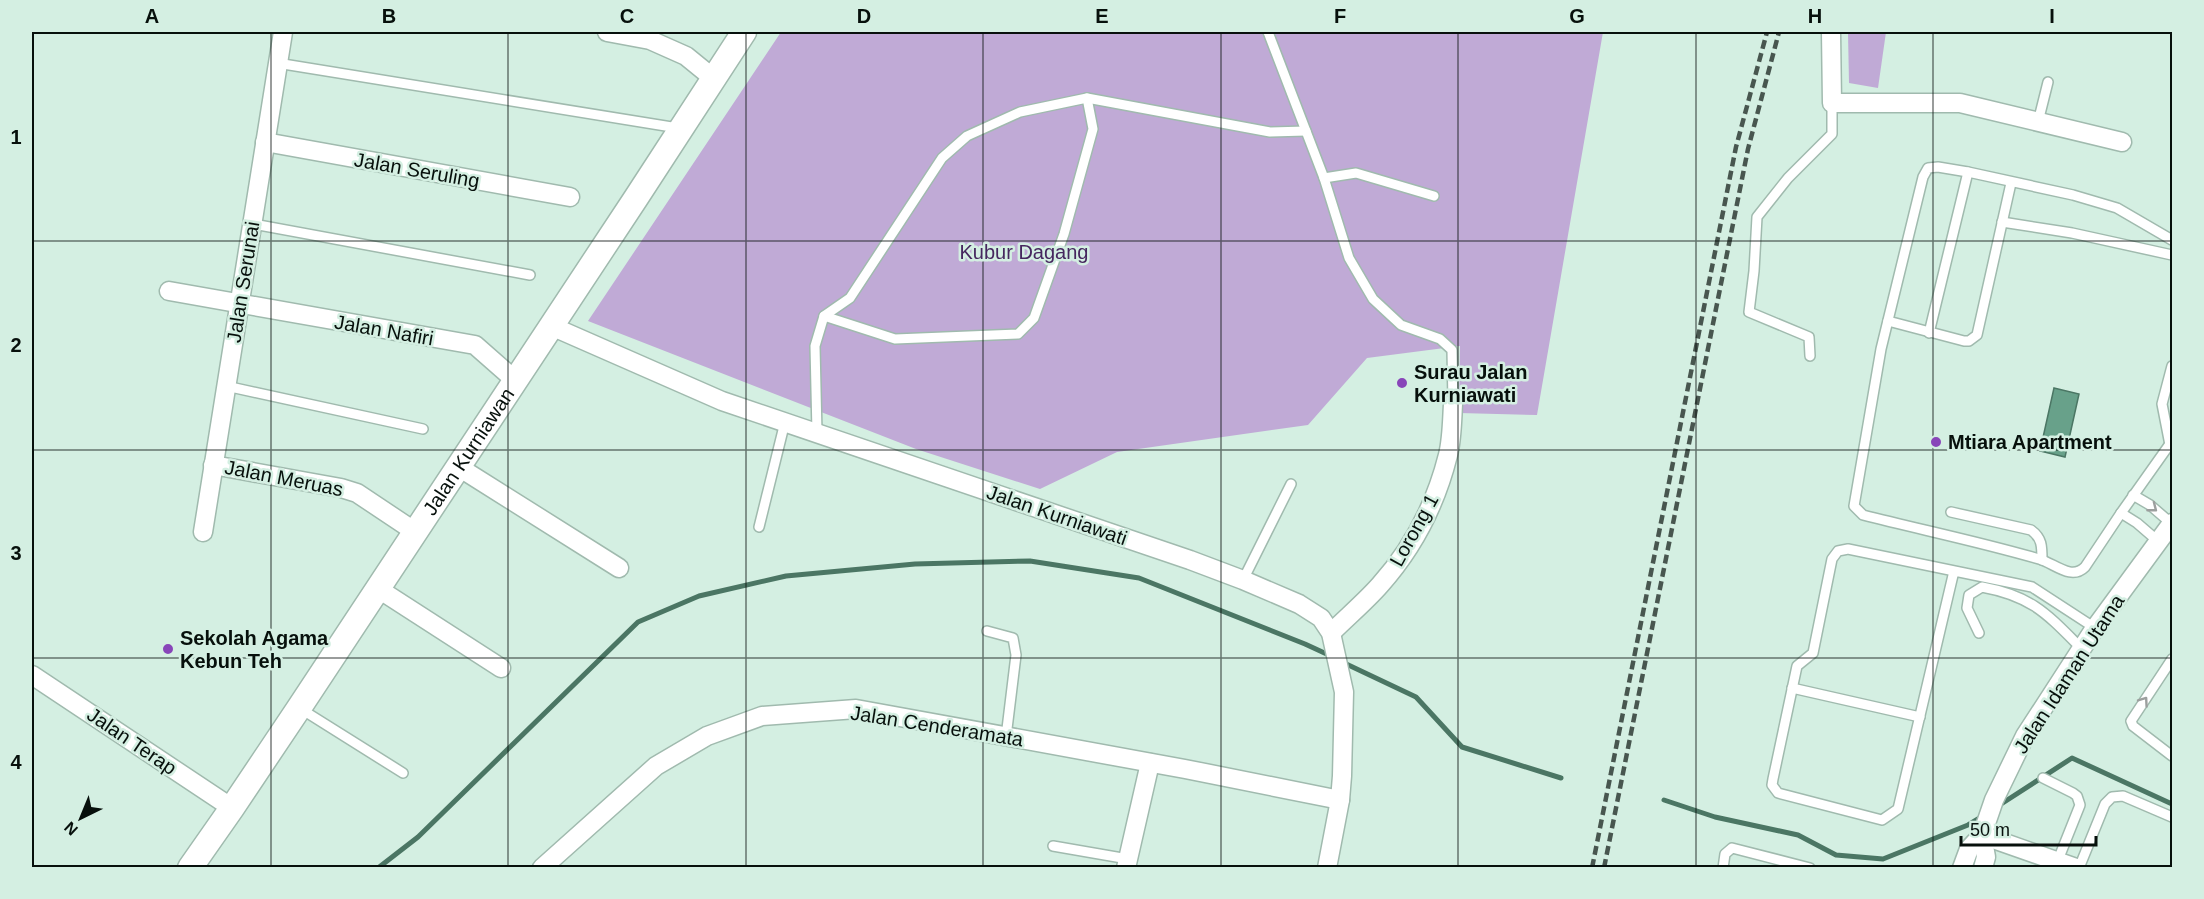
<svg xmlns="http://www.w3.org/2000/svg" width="2204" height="899" font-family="Helvetica,sans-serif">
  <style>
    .green { fill: #c0aad6 }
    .water { fill: #68a18a; stroke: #4b7664; stroke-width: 1.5 }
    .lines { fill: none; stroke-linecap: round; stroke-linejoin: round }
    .stream { stroke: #4b7664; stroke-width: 5 }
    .lane-casing { stroke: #a0baae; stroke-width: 12 }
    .street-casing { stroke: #a0baae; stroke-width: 21 }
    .secondary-casing { stroke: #a0baae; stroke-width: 27 }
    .lane { stroke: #fff; stroke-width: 9 }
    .street { stroke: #fff; stroke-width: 18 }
    .secondary { stroke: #fff; stroke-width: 24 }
    .rail { stroke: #48564f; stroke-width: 4.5; stroke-dasharray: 9 4.5; stroke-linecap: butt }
    .oneway { stroke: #9c9f9e }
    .grid { fill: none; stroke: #07100c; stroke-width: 1.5; stroke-opacity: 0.55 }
    .poi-dot { fill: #8845b9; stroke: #d4efe2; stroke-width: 2 }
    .labels { text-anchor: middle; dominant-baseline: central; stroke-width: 5; stroke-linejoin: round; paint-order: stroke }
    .street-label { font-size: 20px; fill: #07100c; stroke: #d4efe2 }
    .park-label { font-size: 20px; fill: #46275f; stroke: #d4efe2 }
    .poi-label { font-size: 20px; font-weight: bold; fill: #07100c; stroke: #d4efe2; text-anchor: start }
    .neatline { fill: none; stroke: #07100c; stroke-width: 2 }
    .grid-label { font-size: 20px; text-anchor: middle; font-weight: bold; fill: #07100c }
  </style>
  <rect width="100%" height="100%" fill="#d4efe2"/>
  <g class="green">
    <polygon points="781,32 1603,32 1537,415 1459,413 1460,346 1367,358 1308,425 1117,452 1040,489 916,449 588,321"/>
    <polygon points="1848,32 1886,32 1878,88 1849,83"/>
  </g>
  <polygon class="water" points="2054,388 2079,394 2065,457 2040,451"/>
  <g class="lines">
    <g class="stream">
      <polyline points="1342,662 1416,697 1462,747 1561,778"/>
      <polyline points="1664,800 1715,817 1798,835 1836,855 1883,859 1968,825 1983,816"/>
      <polyline points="1998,806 2072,758 2172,804"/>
      <polyline points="378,868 418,837 638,622 699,596 786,576 915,564 1030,561 1139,578 1305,644 1331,656"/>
    </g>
    <defs>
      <g id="lane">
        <polyline points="1268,32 1324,178 1349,258 1373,299 1401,325 1440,339 1452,350 1453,404"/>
        <polyline points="277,63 678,128"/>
        <polyline points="2038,122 2048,82"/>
        <polyline points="1324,178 1356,173 1434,196"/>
        <polyline points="2002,222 2072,233 2172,255"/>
        <polyline points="253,224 530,275"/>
        <path d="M 2172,240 L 2117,208 L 2073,195 L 1968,172 L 1938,167 L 1928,168 L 1923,177 L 1881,349 L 1854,506 L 1863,515 C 1922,530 1981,542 2039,559 C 2054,563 2071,581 2085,567 L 2121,513 L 2172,441"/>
        <polyline points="824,316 895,339 1018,334 1034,318 1064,234 1093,129 1087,98"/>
        <polyline points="1888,321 1964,341 1969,341 1977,335 2011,183"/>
        <polyline points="1929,333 1968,172"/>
        <polyline points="1810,356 1809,337 1749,312 1754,271 1757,217 1788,178 1832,134 1832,103"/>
        <polyline points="226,386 423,429"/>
        <polyline points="817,433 815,346 824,316 850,298 942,158 967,136 1020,112 1087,98 1270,132 1306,131"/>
        <polyline points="2170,445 2162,404 2172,366"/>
        <polyline points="2133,495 2150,505 2172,524"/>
        <path d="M 1951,512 L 2031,530 C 2042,538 2042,546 2042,560"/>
        <polyline points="2121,513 2137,523 2159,542"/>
        <polyline points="759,527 785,422"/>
        <polyline points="1954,571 1898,809 1882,820 1778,793 1772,785 1773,779 1797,666 1813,653 1832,559 1838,551 1848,549 2032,587 2095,628"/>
        <polyline points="1243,580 1291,484"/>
        <polyline points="987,631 1013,638 1016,655 1006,737"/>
        <path d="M 1979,633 L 1967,608 L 1969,595 L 1982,587 C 2032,596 2047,614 2082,649"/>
        <polyline points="2172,659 2131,721 2133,726 2172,756"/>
        <polyline points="1792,688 1920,717"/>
        <polyline points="301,709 403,773"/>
        <polyline points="2043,778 2073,793 2077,796 2080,805 2058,860"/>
        <polyline points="1053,846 1128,859"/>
        <polyline points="1723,868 1725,854 1732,848 1810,868"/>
        <polyline points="2079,868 2105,804 2112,797 2123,796 2172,817"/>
      </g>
      <g id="street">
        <polyline points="607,32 650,40 686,56 713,78"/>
        <polyline points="1831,32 1832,103 1960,103 2122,142"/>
        <polyline points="265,142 570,197"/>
        <polyline points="169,291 475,345 516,381"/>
        <polyline points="551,326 722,401 1190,560 1243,580 1299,604 1321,618 1331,633 1344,692 1342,776 1340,800 1327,868"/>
        <polyline points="213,465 341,488 357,493 414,531"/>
        <polyline points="457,466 619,568"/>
        <polyline points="203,532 283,32"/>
        <polyline points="377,588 501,668"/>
        <path d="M 1331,633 C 1347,617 1365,602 1380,585 C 1413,548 1436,503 1448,455 C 1452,439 1452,421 1453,404"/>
        <polyline points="32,675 232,808"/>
        <polyline points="1982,835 2076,868"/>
        <polyline points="1982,835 1986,857 1983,868"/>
        <polyline points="542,868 656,766 707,736 762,716 856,709 1185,769 1340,800"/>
        <polyline points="1126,868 1150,763"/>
        <polyline points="1962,868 1969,849 1982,835 1994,800 2025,736 2095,628 2172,523"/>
      </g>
      <g id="secondary">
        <path id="s1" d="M 190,868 L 232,808 L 299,708 L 636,198 L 744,32"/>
      </g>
    </defs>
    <use href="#lane" class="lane-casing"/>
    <use href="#street" class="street-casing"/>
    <use href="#secondary" class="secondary-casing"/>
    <use href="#lane" class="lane"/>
    <use href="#street" class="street"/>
    <use href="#secondary" class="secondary"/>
    <g class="rail">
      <polyline points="1592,868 1736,147 1767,32"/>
      <polyline points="1604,868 1748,149 1779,32"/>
    </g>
  </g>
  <defs><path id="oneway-chevron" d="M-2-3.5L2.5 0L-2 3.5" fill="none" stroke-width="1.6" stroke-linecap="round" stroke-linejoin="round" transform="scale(1.5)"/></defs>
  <g class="oneway">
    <use href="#oneway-chevron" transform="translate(2153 508) rotate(38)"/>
    <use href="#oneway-chevron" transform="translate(2144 701) rotate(-55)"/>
  </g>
  <path class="grid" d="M 271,32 L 271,868M 508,32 L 508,868M 746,32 L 746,868M 983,32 L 983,868M 1221,32 L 1221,868M 1458,32 L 1458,868M 1696,32 L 1696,868M 1933,32 L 1933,868M 32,241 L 2172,241M 32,450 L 2172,450M 32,658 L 2172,658"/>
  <g class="poi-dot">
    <circle cx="1402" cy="383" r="6"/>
    <circle cx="1936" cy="442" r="6"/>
    <circle cx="168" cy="649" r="6"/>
  </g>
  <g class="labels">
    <g class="street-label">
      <text transform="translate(417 170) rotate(10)">Jalan Seruling</text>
      <text transform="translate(243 282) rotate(-81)">Jalan Serunai</text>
      <text transform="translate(384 330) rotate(10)">Jalan Nafiri</text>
      <text stroke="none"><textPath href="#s1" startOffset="501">Jalan Kurniawan</textPath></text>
      <text transform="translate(284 478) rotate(11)">Jalan Meruas</text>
      <text transform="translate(1057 515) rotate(19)">Jalan Kurniawati</text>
      <text transform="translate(1414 530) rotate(-61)">Lorong 1</text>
      <text transform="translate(2069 674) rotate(-57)">Jalan Idaman Utama</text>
      <text transform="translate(937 726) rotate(9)">Jalan Cenderamata</text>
      <text transform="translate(132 741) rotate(34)">Jalan Terap</text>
    </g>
    <g class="park-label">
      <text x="1024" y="252">Kubur Dagang</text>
    </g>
    <g class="poi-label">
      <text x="1414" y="372">Surau Jalan<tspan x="1414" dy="23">Kurniawati</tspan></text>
      <text x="1948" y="442">Mtiara Apartment</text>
      <text x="180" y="638">Sekolah Agama<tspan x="180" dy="23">Kebun Teh</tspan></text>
    </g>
  </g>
  <rect width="2204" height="899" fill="none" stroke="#d4efe2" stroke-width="66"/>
  <g transform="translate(81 818) rotate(223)" stroke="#d4efe2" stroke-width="4.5" paint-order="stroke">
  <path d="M0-4.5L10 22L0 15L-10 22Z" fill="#07100c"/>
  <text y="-9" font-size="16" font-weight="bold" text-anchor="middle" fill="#07100c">N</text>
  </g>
  <path d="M1961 836v9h135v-9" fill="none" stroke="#07100c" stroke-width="3"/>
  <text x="1970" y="836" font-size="18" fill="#07100c" stroke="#d4efe2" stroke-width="4.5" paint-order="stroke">50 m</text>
  <rect x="33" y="33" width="2138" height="833" class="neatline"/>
  <g class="grid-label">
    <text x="152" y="23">A</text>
    <text x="389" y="23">B</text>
    <text x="627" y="23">C</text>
    <text x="864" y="23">D</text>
    <text x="1102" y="23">E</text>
    <text x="1340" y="23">F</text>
    <text x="1577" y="23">G</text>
    <text x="1815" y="23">H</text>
    <text x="2052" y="23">I</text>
    <text x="16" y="144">1</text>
    <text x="16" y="352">2</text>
    <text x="16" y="560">3</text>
    <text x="16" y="769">4</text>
  </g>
</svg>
